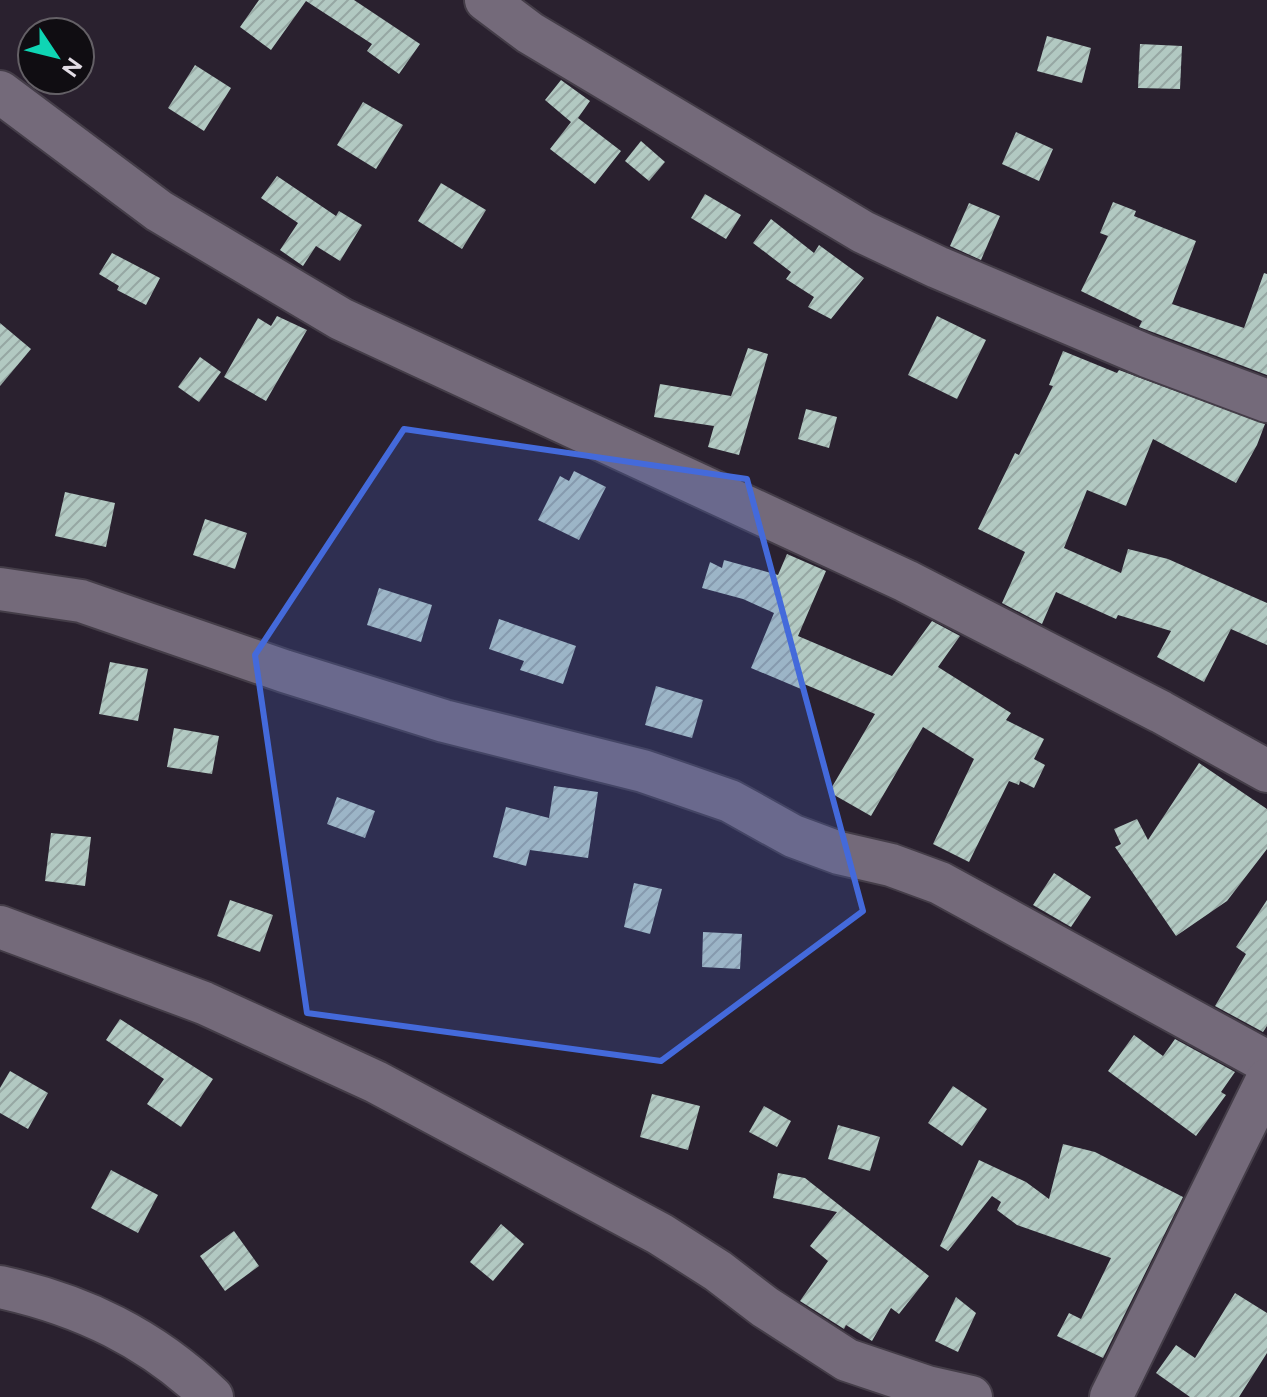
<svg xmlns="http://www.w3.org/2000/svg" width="1267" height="1397" font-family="Figtree,sans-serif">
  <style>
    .building { fill: url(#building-hatch) }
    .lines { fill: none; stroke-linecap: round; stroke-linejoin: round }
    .minor-casing { stroke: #443d48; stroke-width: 46 }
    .minor { stroke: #746a7a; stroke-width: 42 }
    .marked { fill: #446adb; fill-opacity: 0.2; stroke: #446adb; stroke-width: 6; stroke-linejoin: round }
  </style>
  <defs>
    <pattern id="building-hatch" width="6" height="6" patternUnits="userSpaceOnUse" patternTransform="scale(2)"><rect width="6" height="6" fill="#b2c9c2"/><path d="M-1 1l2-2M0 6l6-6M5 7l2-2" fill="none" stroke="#96a7a3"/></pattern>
  </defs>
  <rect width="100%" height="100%" fill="#2a212f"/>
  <g class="building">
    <polygon points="259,0 354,0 420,44 399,74 367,51 372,44 306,1 271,50 240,27"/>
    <polygon points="1047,36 1091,48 1082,83 1037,71"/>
    <polygon points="1140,44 1182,46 1180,89 1138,88"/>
    <polygon points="195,65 231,88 204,131 168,108"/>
    <polygon points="561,80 590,101 578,118 621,151 595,184 550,149 571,122 545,100"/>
    <polygon points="363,102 403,125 376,169 337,145"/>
    <polygon points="1016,132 1053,149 1039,181 1002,164"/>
    <polygon points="641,141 665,162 649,181 625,161"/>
    <polygon points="277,176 336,216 339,211 362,225 340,261 316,246 303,266 280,250 298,223 261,198"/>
    <polygon points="441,183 486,210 462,249 418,221"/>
    <polygon points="705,194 741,215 726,239 691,218"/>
    <polygon points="1113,202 1136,211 1134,216 1196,241 1172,304 1244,328 1264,273 1267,274 1267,375 1139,327 1142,321 1081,291 1108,236 1100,233"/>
    <polygon points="969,203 1000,216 981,260 950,246"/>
    <polygon points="771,219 814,253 819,245 864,278 831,319 808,307 814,297 786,279 791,272 753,243"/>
    <polygon points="112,253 160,278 146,305 117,290 119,286 99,274"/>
    <polygon points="277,316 307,330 266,401 224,377 258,318 271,326"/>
    <polygon points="937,316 986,340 957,399 908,375"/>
    <polygon points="0,323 31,349 0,386"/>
    <polygon points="748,348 768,354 739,455 708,447 714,426 654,417 660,384 731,396"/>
    <polygon points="1063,351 1117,373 1119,370 1265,424 1257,445 1236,483 1153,439 1126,506 1087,490 1064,548 1121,573 1128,549 1168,559 1267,603 1267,645 1231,629 1204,682 1157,657 1171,631 1118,615 1116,619 1056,592 1042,624 1002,603 1025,552 978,529 1015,453 1019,455 1053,386 1049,385"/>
    <polygon points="200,357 221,372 199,402 178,387"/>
    <polygon points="806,409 837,417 829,448 798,439"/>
    <polygon points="574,471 606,487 579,540 538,520 560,476 569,481"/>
    <polygon points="65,492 115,503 106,547 55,536"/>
    <polygon points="205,519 247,533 235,569 193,555"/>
    <polygon points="787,554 826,571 798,636 892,676 932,621 960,636 938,667 1011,713 1006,720 1044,739 1034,759 1045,765 1034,788 1020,781 1019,785 1009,781 969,862 933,844 974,759 923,727 871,816 829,792 875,714 804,684 801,689 751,668 774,613 743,599 702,588 710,562 722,568 724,560 778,575"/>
    <polygon points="379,588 432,605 421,642 367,625"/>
    <polygon points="499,619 576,646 563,684 520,670 524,661 489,649"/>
    <polygon points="110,662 148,669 138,721 99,714"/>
    <polygon points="656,686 703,700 692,738 645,725"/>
    <polygon points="174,728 219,736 212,774 167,767"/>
    <polygon points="1199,763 1267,809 1267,849 1227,901 1176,936 1115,847 1121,844 1114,829 1137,819 1148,840"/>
    <polygon points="554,786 598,792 588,858 530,850 526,866 493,857 506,807 549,818"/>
    <polygon points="337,797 375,811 365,838 327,824"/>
    <polygon points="51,833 91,837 85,886 45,881"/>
    <polygon points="1054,873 1091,897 1071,927 1033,905"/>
    <polygon points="634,883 662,889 650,934 624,927"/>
    <polygon points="230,900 273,915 260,952 217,936"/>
    <polygon points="1267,900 1267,1026 1263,1032 1215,1006 1246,954 1236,947"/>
    <polygon points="703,932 742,934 740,969 702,967"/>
    <polygon points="120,1019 213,1079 181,1127 147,1104 164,1079 106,1040"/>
    <polygon points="1134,1035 1163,1056 1175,1039 1235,1072 1221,1092 1226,1095 1196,1136 1108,1071"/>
    <polygon points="10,1071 48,1093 28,1129 0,1113 0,1088"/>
    <polygon points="953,1086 987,1109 962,1146 928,1123"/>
    <polygon points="652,1094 700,1106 688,1150 640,1137"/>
    <polygon points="764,1106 791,1121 777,1147 749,1132"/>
    <polygon points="838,1125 880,1137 870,1171 828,1159"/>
    <polygon points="1063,1144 1095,1152 1183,1197 1103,1358 1057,1336 1069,1313 1081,1319 1111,1258 1017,1225 997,1210 1001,1202 992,1196 948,1251 940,1246 979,1160 1026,1182 1049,1199"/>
    <polygon points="111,1170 158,1195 138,1233 91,1208"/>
    <polygon points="778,1173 805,1178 929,1276 899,1314 891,1308 872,1341 846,1325 844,1329 800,1301 828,1261 810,1246 837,1212 773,1198"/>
    <polygon points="501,1224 524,1244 493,1281 470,1262"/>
    <polygon points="234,1231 259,1266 225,1291 200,1256"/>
    <polygon points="1235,1293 1267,1313 1267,1353 1239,1397 1190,1397 1156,1373 1176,1345 1195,1358"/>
    <polygon points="956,1297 976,1313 958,1352 935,1341"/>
  </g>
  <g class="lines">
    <defs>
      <g id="minor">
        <polyline points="486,0 530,33 863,232 937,267 1147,356 1267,401"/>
        <polyline points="0,92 159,211 341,319 906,581 1161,712 1267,771"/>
        <polyline points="0,589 81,601 284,671 444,721 643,771 730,801 793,836 839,853 891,865 940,883 1267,1062"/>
        <polyline points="0,927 204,1003 376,1082 660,1234 718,1271 765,1307 847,1360 927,1387 971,1397"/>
        <path d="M 0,1287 C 82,1305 151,1338 212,1397"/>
        <polyline points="1111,1397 1267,1080"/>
      </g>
    </defs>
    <use href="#minor" class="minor-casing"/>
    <use href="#minor" class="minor"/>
  </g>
  <path class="marked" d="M 404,429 L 747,479 L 863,911 L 661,1061 L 307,1013 L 255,655 Z"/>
  <g transform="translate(56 56) rotate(125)"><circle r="38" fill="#100d12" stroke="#646066" stroke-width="2"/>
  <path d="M0-6L14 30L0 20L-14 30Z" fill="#0fd5b4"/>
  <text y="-12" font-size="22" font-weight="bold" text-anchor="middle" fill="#e2dce5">N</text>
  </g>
</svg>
